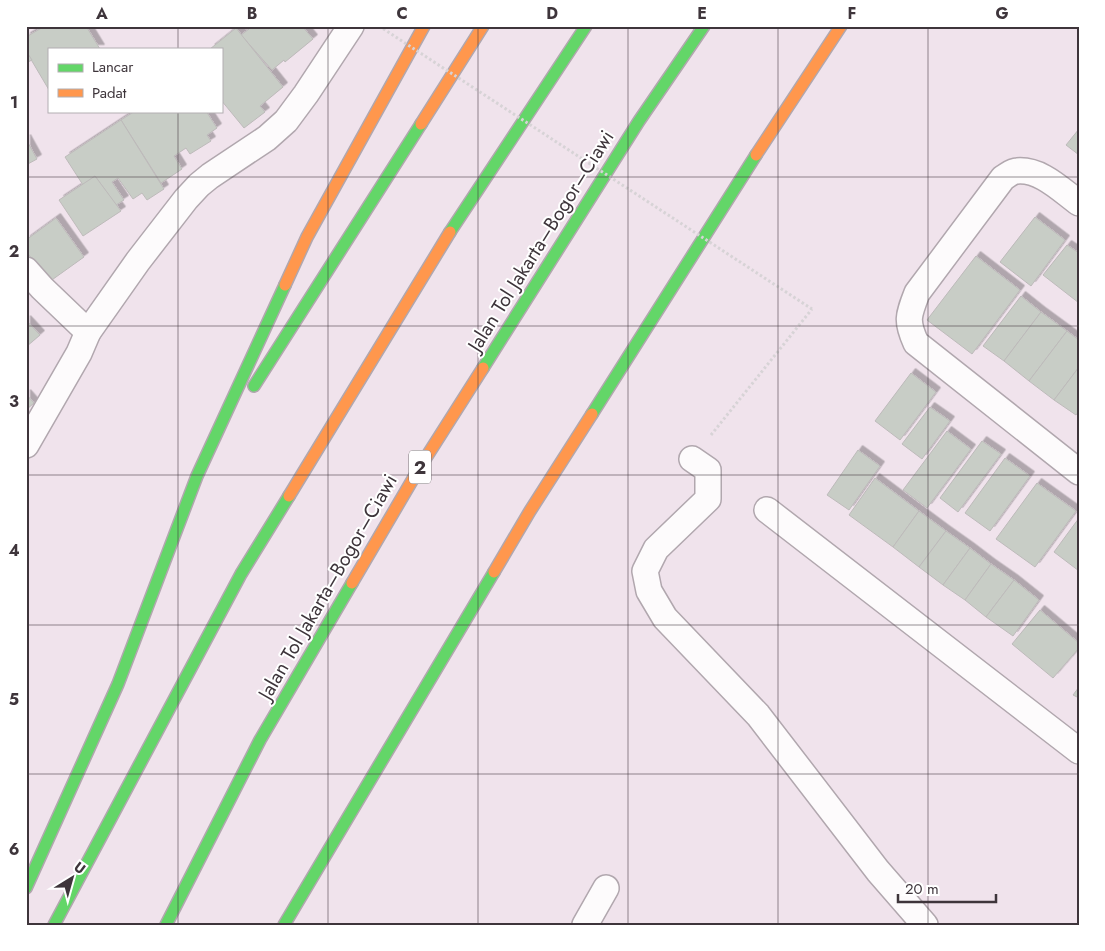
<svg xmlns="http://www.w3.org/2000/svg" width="1105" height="951" font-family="Jost,sans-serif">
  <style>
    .building { fill: #c8cdc6; stroke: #bdbaba; filter: url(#shadow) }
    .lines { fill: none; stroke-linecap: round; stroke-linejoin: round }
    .street-casing { stroke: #b1a7ae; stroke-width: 28 }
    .fast-casing { stroke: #b1a7ae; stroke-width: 14 }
    .slow-casing { stroke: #b1a7ae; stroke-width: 14 }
    .path { stroke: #d7d3d6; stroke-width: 3; stroke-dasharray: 2.5 2.5; stroke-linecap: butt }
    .street { stroke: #fdfbfc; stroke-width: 25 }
    .fast { stroke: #63d668; stroke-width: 11 }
    .slow { stroke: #ff974d; stroke-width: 11 }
    .path-bridge { stroke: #d7d3d6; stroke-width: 3; stroke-dasharray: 2.5 2.5; stroke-linecap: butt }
    .grid { fill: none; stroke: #3e353b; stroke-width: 1; stroke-opacity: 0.55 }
    .labels { text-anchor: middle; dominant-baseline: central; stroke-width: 4; stroke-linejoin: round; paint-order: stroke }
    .shield { fill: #fff; stroke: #787276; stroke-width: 1 }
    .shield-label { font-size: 19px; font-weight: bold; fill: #3e353b }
    .street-label { font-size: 20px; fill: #3e353b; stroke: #fff }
    .neatline { fill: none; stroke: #3e353b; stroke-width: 2 }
    .grid-label { font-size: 16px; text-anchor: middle; font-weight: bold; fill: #3e353b }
  </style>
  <defs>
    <filter id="shadow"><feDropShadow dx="4.5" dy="-4.5" stdDeviation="0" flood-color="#0004"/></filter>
  </defs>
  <rect width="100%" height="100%" fill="#f0e3ec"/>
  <g class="building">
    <polygon points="45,26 86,26 100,49 49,49 49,90 26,51 26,37"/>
    <polygon points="247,26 302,26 313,39 285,62 284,60 272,70 241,35 249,29"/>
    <polygon points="236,28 283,87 260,106 265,112 244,128 221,100 221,49 210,49"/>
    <polygon points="26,51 32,60 26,63"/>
    <polygon points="135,111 206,111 217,128 207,135 211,141 190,154 186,148 174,156 182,169 161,183 121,120"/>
    <polygon points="121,120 164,189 147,200 142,193 133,199 118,178 112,182 124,200 116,205 95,176 83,185 65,157"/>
    <polygon points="1079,129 1079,155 1066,145"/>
    <polygon points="26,139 37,159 26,165"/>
    <polygon points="95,176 121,211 83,236 59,200"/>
    <polygon points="1035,217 1065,240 1031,286 1000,262"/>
    <polygon points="56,218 84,257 49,282 26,251 26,240"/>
    <polygon points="1067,245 1079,253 1079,303 1043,275"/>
    <polygon points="976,256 1020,290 972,354 927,320"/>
    <polygon points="1021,296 1041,312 1004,361 983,346"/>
    <polygon points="1041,312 1067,331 1029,381 1004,361"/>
    <polygon points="26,320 40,335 26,347"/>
    <polygon points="1067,331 1079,340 1079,367 1054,400 1029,381"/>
    <polygon points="1079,367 1079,411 1076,415 1054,400"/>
    <polygon points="911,373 936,392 900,440 875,421"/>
    <polygon points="26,394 34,403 26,410"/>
    <polygon points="930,407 950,421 922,459 902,444"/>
    <polygon points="947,431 971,449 927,508 903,490"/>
    <polygon points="982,441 1001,454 958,512 940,498"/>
    <polygon points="858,450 880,466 849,510 827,495"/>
    <polygon points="1005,458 1030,476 990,531 965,513"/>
    <polygon points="875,478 919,511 893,547 849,515"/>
    <polygon points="1037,483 1076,511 1035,567 996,539"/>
    <polygon points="919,511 946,531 919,567 893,547"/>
    <polygon points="1079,518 1079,571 1054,552"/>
    <polygon points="946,531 970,548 943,585 919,567"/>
    <polygon points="970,548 991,564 965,600 943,585"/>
    <polygon points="991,564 1014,580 986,617 965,600"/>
    <polygon points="1014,580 1039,600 1013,636 986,617"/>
    <polygon points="1040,610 1079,643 1079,648 1053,678 1012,644"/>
    <polygon points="1079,687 1079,698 1073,695"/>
  </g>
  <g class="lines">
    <defs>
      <g id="street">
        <path d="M 1079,203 C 1061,190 1041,169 1017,171 C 1012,171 1008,175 1003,178 L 917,293 C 908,316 906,321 916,343 L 1079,472"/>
        <polyline points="26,270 42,288 88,332"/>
        <polyline points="26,445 79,353 88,332 138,261 186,199 199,185 210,176 267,138 286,121 306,94 351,26"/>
        <polyline points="692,459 708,470 708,499 656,549 645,571 649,591 665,618 758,715 878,871 925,925"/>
        <polyline points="767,510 1079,751"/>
        <polyline points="585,925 606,888"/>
      </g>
      <g id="fast">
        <polyline points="450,232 586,26"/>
        <polyline points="483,368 639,121 704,26"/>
        <polyline points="254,386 421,124"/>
        <polyline points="592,414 756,155"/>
        <polyline points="26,888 118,684 197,476 285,285"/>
        <polyline points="54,925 241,574 289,496"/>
        <polyline points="166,925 260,740 352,583"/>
        <polyline points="284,925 494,572"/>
      </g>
      <g id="slow">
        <polyline points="421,124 483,26"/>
        <polyline points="756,155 841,26"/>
        <polyline points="285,285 307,237 424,26"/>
        <polyline points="289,496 450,232"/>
        <polyline points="494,572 530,511 592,414"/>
        <polyline points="352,583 420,467 483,368"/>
      </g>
    </defs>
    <use href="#street" class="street-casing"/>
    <use href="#fast" class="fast-casing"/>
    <use href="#slow" class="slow-casing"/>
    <polyline class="path" points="711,435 812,309"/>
    <use href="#street" class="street"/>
    <use href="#fast" class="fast"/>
    <use href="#slow" class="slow"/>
    <polyline class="path-bridge" points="379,26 812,309"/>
  </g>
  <path class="grid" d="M 178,26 L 178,49M 328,26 L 328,925M 478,26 L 478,925M 628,26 L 628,925M 778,26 L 778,925M 928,26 L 928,925M 178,111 L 178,925M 26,177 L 1079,177M 26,326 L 1079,326M 26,475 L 1079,475M 26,625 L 1079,625M 26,774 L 1079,774"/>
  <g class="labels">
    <rect class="shield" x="409" y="450.5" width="22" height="33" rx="4"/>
    <g class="shield-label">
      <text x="420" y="467">2</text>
    </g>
    <g class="street-label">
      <text transform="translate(541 241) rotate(-58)">Jalan Tol Jakarta–Bogor–Ciawi</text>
      <text transform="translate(328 587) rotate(-60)">Jalan Tol Jakarta–Bogor–Ciawi</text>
    </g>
  </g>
  <rect width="1105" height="951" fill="none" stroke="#ffffff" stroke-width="55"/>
  <rect x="48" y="48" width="175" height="65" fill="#ffffff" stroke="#b2aeb1"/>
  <rect x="58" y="64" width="25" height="8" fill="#63d668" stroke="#b2aeb1"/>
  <text x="92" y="72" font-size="15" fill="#3e353b">Lancar</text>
  <rect x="58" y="89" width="25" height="8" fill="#ff974d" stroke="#b2aeb1"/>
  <text x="92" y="98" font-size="15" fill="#3e353b">Padat</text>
  <g transform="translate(72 878) rotate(37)" stroke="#ffffff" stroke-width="4" paint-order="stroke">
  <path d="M0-4L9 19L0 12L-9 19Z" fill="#3e353b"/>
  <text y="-8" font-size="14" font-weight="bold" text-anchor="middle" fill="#3e353b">U</text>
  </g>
  <path d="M898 894v8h98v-8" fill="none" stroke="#3e353b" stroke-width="2.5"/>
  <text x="905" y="894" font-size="15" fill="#3e353b" stroke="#ffffff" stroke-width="4" paint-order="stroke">20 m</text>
  <rect x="28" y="28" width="1050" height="896" class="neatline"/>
  <g class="grid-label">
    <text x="102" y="19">A</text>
    <text x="252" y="19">B</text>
    <text x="402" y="19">C</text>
    <text x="552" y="19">D</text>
    <text x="702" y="19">E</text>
    <text x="852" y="19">F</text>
    <text x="1002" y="19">G</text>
    <text x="14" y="108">1</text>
    <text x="14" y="257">2</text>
    <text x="14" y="407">3</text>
    <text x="14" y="556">4</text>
    <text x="14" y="705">5</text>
    <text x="14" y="855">6</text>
  </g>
</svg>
